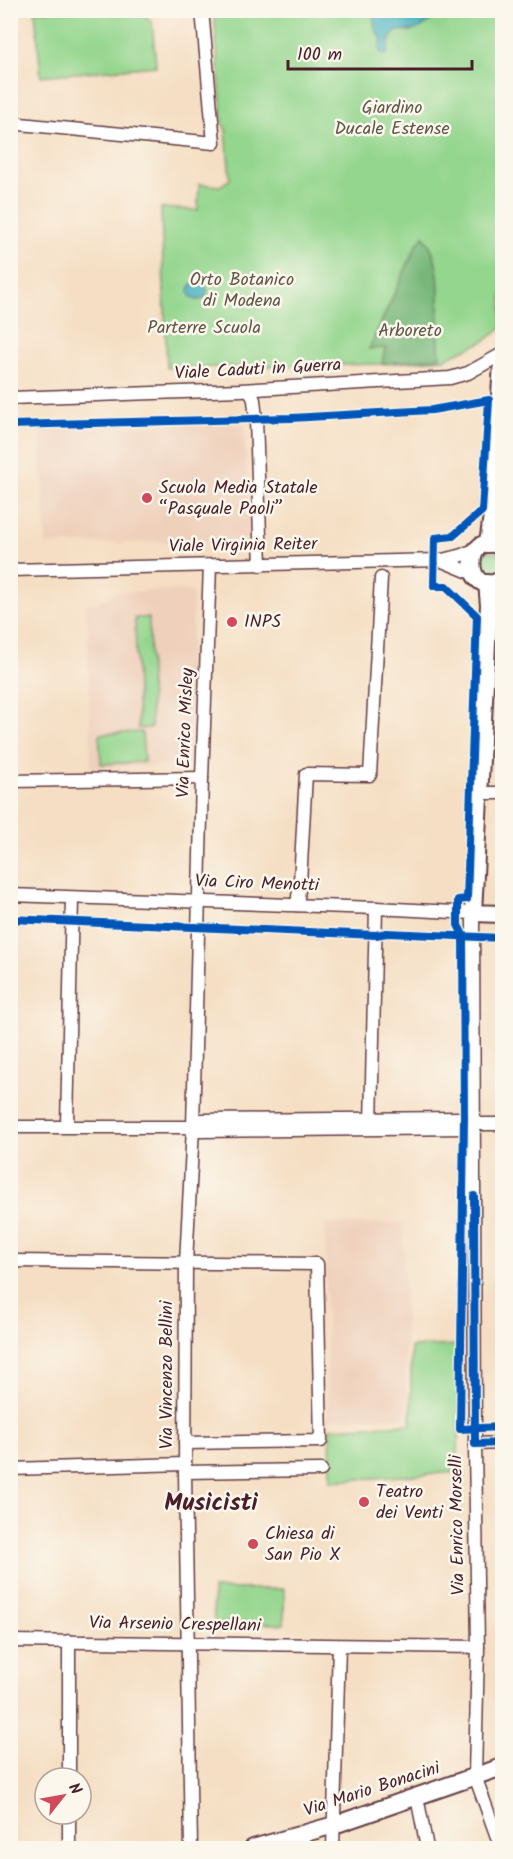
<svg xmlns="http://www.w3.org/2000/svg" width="513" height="1859" font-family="Kalam,sans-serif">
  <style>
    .built { fill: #efd0bb }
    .green { fill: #94d68e; stroke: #6f7a5c; stroke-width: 1.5 }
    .forest { fill: #77b779; stroke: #606b52; stroke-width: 1.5 }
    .water { fill: #44b2c1; stroke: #476876; stroke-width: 1.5 }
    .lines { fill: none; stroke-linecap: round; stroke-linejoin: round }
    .minor-casing { stroke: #643c42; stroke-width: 15 }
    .major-casing { stroke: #643c42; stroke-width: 20 }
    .minor { stroke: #fff; stroke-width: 12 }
    .major { stroke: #fff; stroke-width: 16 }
    .cycleway-casing { stroke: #fbf7ec; stroke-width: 11 }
    .cycleway { stroke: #0057b8; stroke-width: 8 }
    .poi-dot { fill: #d1495b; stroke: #fbf7ec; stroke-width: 2 }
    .labels { text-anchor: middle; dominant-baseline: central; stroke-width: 5; stroke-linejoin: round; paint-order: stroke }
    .park-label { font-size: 18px; fill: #605649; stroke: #fbf7ec }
    .street-label { font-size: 18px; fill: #4a1f2b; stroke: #fbf7ec }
    .poi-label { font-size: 18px; fill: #4a1f2b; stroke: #fbf7ec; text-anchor: start }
    .district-label { font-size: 24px; font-weight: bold; fill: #4a1f2b; stroke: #fbf7ec }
  </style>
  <rect width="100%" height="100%" fill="#fbf7ec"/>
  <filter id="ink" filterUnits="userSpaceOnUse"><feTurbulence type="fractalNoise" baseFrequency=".0167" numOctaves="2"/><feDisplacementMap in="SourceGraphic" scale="12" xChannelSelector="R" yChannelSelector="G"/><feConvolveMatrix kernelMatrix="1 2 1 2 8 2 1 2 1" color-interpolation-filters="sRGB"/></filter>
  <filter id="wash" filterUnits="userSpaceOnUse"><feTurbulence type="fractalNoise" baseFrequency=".008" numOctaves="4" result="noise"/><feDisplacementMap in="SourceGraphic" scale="24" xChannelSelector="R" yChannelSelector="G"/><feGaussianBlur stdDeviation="1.35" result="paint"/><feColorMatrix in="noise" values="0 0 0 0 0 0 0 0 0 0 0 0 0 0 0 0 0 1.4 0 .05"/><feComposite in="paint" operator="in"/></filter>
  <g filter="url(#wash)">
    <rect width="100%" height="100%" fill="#f5dec3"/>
    <g class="built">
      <polygon points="244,424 250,539 46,545 40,427"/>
      <polygon points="180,590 193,592 189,765 91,768 87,604 98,603 102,599 110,598 110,594 116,594 116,592"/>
      <polygon points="403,1223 407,1417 328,1419 325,1224"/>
    </g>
    <g class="green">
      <polygon points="35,11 147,11 147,20 152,20 156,66 41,76"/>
      <polygon points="214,11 502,11 502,328 484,341 444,359 385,364 167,368 161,208 198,210 199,184 220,186 230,179 226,130 223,124"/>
      <circle cx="491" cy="564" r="12"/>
      <polygon points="149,618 151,728 138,728 135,618"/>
      <polygon points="142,732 144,762 101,764 99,734"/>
      <polygon points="459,1345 458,1472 331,1481 330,1428 411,1424 411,1347"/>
      <polygon points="213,1589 284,1589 284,1624 214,1623"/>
    </g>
    <path class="forest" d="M 424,236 C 448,266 435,320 440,357 L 382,364 L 385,348 L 369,349 L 417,244 Z"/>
    <g class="water">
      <path d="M 425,10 L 441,11 C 434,18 425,27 414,30 C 406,33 398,26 392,36 C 388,41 389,48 387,54 L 381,54 L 380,48 L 382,39 L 375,29 L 373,11 Z"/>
      <circle cx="198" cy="291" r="9"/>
    </g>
  </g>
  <g filter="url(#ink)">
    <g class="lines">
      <defs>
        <g id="minor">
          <polyline points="10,123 214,143 202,10"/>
          <polyline points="250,390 254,400 256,419 261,565"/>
          <polyline points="10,398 240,390 450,378 468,373 502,354"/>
          <polyline points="442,560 459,556 477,549"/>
          <polyline points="10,570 440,560 474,574"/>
          <polyline points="10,781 202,778"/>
          <polyline points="480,793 502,793"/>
          <polyline points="10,895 376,908 473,913 475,1444 478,1647 475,1776 501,1848"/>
          <polyline points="297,905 300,882 306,774 370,775 381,578"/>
          <polyline points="371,1125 376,908"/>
          <polyline points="67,1126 72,898"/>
          <polyline points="10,1127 193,1127 200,1131 464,1128 473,1124 502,1124"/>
          <polyline points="193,1127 198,1120 464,1118 473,1124"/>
          <polyline points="10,1261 317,1264 321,1441 185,1443"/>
          <polyline points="475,1444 502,1443"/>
          <polyline points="10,1469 185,1464"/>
          <polyline points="185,1472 321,1470"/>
          <polyline points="10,1641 478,1647"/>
          <polyline points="69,1641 69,1778"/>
          <polyline points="417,1797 427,1848"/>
          <polyline points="69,1814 69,1848"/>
          <polyline points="191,1848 185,1472 186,1263 193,1127 202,778 210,566"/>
          <polyline points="333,1848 339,1646"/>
        </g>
        <g id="major">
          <polyline points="488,544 493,508 502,364"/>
          <path d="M 502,548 C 463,524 462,603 502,579"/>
          <polyline points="487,583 489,605 473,913 502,914"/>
          <polyline points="253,1848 334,1825 502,1767"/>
        </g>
      </defs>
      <use href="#minor" class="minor-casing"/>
      <use href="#major" class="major-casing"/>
      <use href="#minor" class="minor"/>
      <use href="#major" class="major"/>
      <defs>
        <g id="cycleway">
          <polyline points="10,425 291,418 432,410 489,400 482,511 453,536 435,538 434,586 446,586 477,616 467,899 458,900 458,925 463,935 464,1118 460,1429 502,1427"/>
          <polyline points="10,919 376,935 387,933 502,938"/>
          <polyline points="474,1196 475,1444 502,1443"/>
        </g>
      </defs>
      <use href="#cycleway" class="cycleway-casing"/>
      <use href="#cycleway" class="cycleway"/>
    </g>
  </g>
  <g class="poi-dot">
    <circle cx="147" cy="498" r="6"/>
    <circle cx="232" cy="622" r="6"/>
    <circle cx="364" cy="1502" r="6"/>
    <circle cx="253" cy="1544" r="6"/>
  </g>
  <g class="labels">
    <g class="park-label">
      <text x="392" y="108">Giardino<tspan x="392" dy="21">Ducale Estense</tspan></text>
      <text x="242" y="280">Orto Botanico<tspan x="242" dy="21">di Modena</tspan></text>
      <text x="204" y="328">Parterre Scuola</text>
      <text x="410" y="331">Arboreto</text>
    </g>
    <g class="street-label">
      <text transform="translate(258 370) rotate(-3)">Viale Caduti in Guerra</text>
      <text transform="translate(243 546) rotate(-1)">Viale Virginia Reiter</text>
      <text transform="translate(186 733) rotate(-88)">Via Enrico Misley</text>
      <text transform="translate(257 884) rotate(2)">Via Ciro Menotti</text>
      <text transform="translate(167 1375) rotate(-90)">Via Vincenzo Bellini</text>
      <text transform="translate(458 1525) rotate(-91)">Via Enrico Morselli</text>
      <text transform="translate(175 1625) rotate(1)">Via Arsenio Crespellani</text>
      <text transform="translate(372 1790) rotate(-18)">Via Mario Bonacini</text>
    </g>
    <g class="poi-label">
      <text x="159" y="488">Scuola Media Statale<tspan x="159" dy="21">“Pasquale Paoli”</tspan></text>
      <text x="244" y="622">INPS</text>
      <text x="376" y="1492">Teatro<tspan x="376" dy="21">dei Venti</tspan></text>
      <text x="265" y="1534">Chiesa di<tspan x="265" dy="21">San Pio X</tspan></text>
    </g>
    <g class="district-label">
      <text x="211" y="1503">Musicisti</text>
    </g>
  </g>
  <rect width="513" height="1859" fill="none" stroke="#fbf7ec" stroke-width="36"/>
  <g transform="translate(63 1796) rotate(59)"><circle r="28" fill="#fbf7ec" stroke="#b4a19f" stroke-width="1.5"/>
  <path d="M0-4.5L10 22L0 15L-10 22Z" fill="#d1495b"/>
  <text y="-9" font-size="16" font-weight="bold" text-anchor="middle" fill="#4a1f2b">N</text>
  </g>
  <path d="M288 60v9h184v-9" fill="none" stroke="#4a1f2b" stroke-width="3"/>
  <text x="297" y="60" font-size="18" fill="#4a1f2b" stroke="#fbf7ec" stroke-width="4.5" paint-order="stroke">100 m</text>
</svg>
